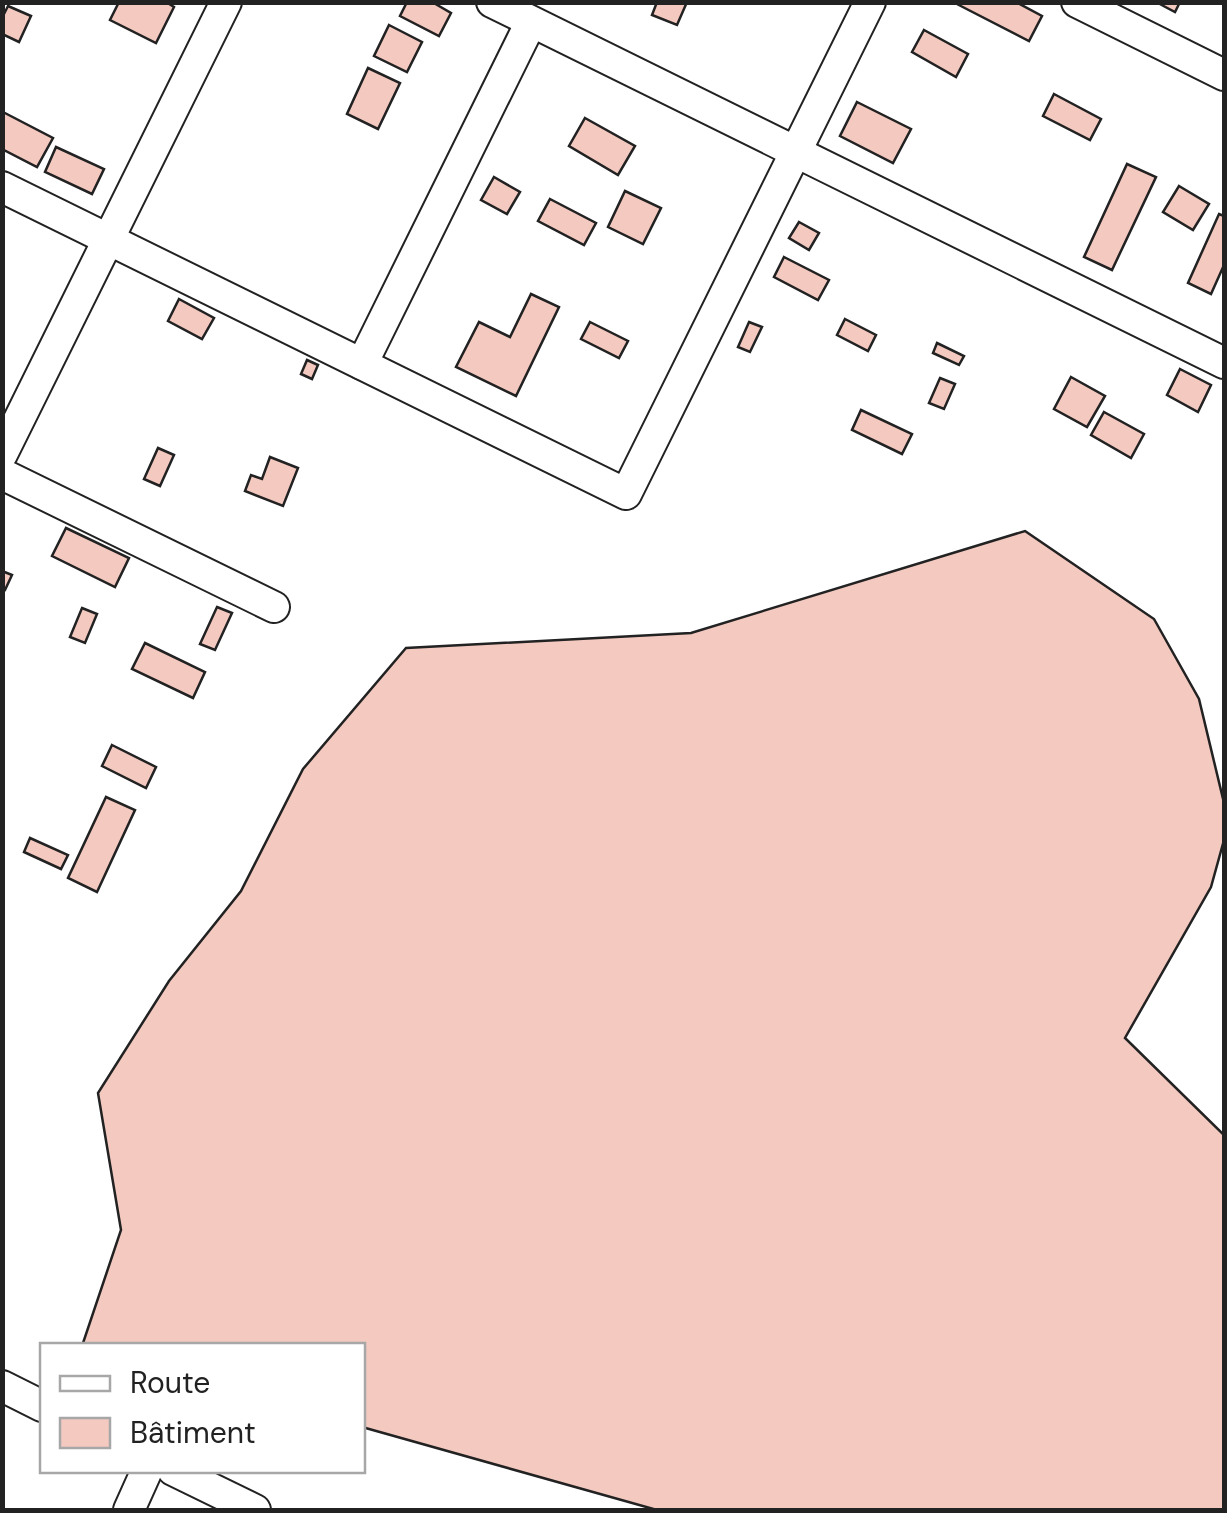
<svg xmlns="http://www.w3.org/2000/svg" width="1227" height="1513" font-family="'DM Sans',sans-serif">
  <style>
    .building { fill: #f3c9c0; stroke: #222; stroke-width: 2.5 }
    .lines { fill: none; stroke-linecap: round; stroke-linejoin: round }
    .minor-casing { stroke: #222; stroke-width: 34 }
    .minor { stroke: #fff; stroke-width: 30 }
  </style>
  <rect width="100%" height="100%" fill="#fff"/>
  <g class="building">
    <polygon points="119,2 166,2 174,7 156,43 110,20"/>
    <polygon points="407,2 432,2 451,13 439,36 400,16"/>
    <polygon points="657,2 687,2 677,25 652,15"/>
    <polygon points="953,2 1016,2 1042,16 1029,41"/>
    <polygon points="1156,2 1180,2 1175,12"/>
    <polygon points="8,6 31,16 19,42 2,34 2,18"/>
    <polygon points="389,25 422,42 407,72 374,56"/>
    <polygon points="924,30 968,54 956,77 912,52"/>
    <polygon points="368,68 400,83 378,129 347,114"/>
    <polygon points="1054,94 1101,119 1090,140 1043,116"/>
    <polygon points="857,102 911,129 893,163 840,136"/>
    <polygon points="3,112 53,138 37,167 2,149"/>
    <polygon points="585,118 635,146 618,175 569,146"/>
    <polygon points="56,147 104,169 92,194 45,172"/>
    <polygon points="1127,164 1156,177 1112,270 1084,257"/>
    <polygon points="494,177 520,192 507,214 481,200"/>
    <polygon points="1179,186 1209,204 1193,230 1163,212"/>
    <polygon points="625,191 661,208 643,244 608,227"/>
    <polygon points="550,199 596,223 584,245 538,221"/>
    <polygon points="1219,214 1224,216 1224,265 1211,294 1188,283"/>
    <polygon points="799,222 819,233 809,250 789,238"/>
    <polygon points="784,257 829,280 818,300 774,277"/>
    <polygon points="531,294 559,307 516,396 456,367 479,322 510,337"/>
    <polygon points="179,299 214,318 202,339 168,321"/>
    <polygon points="845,319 876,335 868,351 837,335"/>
    <polygon points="590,322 628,341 619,358 581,339"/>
    <polygon points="749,322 762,327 750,352 738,347"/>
    <polygon points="937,343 964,356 959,365 933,353"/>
    <polygon points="307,360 318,365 312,379 301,374"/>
    <polygon points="1180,369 1211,385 1198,412 1167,395"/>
    <polygon points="1071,377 1105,396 1087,427 1054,409"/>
    <polygon points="940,378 955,384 944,409 929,403"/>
    <polygon points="861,410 912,434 902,454 852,430"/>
    <polygon points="1104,412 1144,434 1131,458 1091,435"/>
    <polygon points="158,448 174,455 160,486 144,479"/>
    <polygon points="270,457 298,468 283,506 245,491 251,475 262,479"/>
    <polygon points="66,528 129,558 115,587 52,556"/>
    <polygon points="1025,531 1154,619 1199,699 1224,803 1224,840 1211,887 1125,1038 1224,1135 1224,1510 657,1510 362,1427 362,1346 82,1346 121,1230 98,1093 169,981 241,891 303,769 406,648 691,633"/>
    <polygon points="2,571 12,575 5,590 2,589"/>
    <polygon points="217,607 232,613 215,650 200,644"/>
    <polygon points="82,608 97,614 85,643 70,637"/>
    <polygon points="145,643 205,672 193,698 132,669"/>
    <polygon points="112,745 156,767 146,788 102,766"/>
    <polygon points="106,797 135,810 97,892 68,878"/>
    <polygon points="30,838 68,855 61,869 24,852"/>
  </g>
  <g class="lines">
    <defs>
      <g id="minor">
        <polyline points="492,2 1224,363"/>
        <polyline points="1077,2 1224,75"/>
        <polyline points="2,187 626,494 870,2"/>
        <polyline points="362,364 531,22"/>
        <polyline points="2,454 226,2"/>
        <polyline points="2,474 274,607"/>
        <polyline points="2,1386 42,1406"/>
        <polyline points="173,1470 255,1510"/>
        <polyline points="129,1510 147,1470"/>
      </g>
    </defs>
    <use href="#minor" class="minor-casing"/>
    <use href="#minor" class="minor"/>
  </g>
  <rect width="1227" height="1513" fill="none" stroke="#222222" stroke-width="10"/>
  <rect x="40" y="1343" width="325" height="130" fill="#ffffff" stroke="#a7a7a7" stroke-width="2.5"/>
  <rect x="60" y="1376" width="50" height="15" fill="#ffffff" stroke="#a7a7a7" stroke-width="2.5"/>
  <text x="130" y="1393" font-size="30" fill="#222222">Route</text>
  <rect x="60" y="1418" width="50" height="30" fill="#f3c9c0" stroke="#a7a7a7" stroke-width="2.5"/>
  <text x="130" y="1443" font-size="30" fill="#222222">Bâtiment</text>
</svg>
